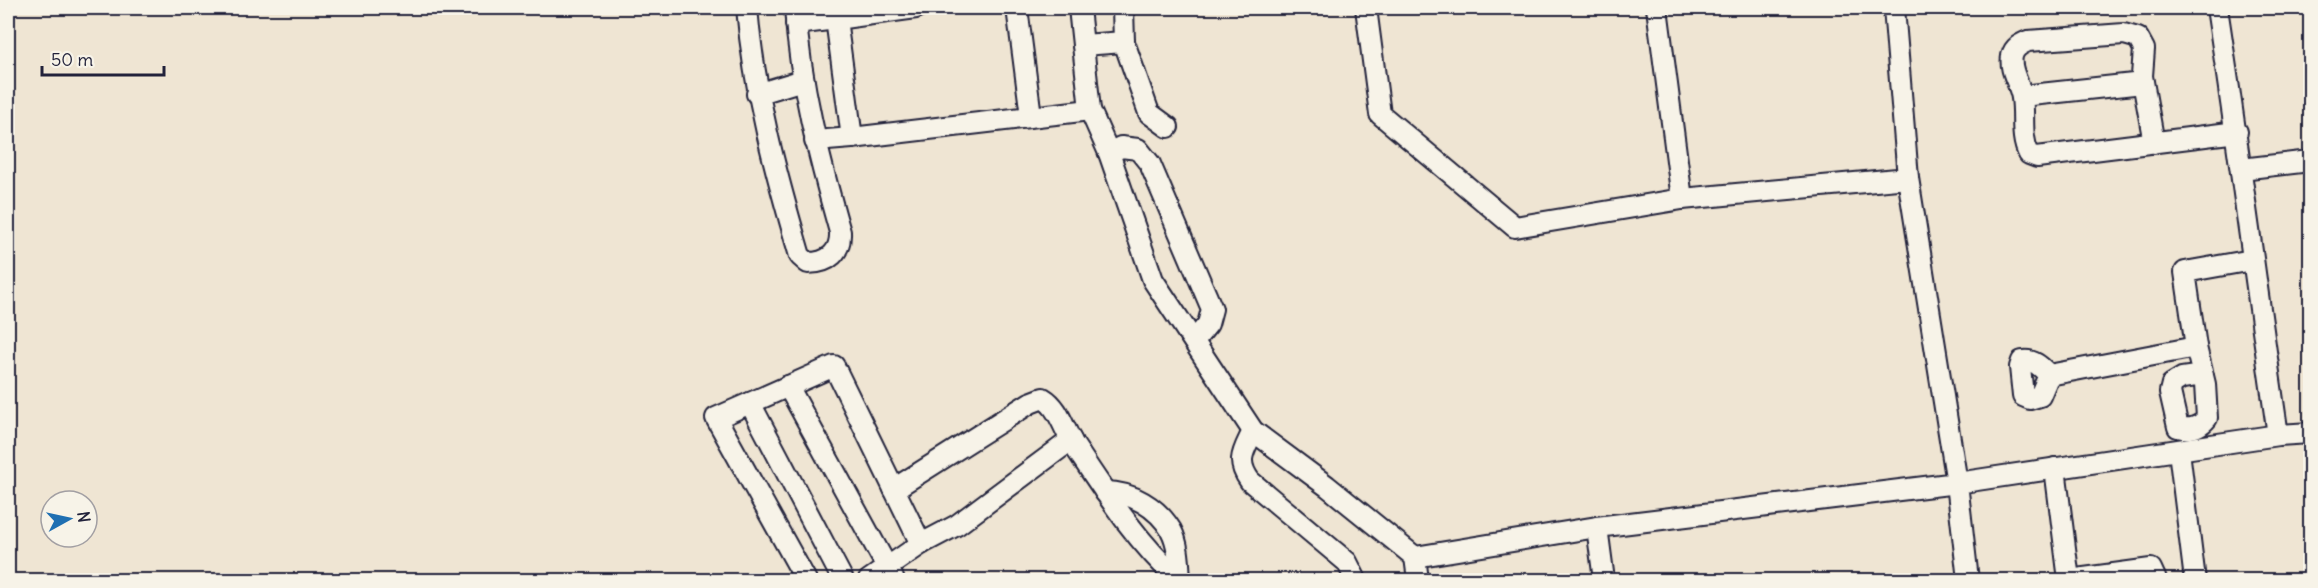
<svg xmlns="http://www.w3.org/2000/svg" width="2318" height="588" font-family="Delius,sans-serif">
  <style>
    .lines { fill: none; stroke-linecap: round; stroke-linejoin: round }
    .minor-casing { stroke: #22223b; stroke-width: 24 }
    .minor { stroke: #f7f3e8; stroke-width: 20 }
  </style>
  <rect width="100%" height="100%" fill="#efe5d3"/>
  <filter id="ink" filterUnits="userSpaceOnUse"><feTurbulence type="fractalNoise" baseFrequency=".0167" numOctaves="2"/><feDisplacementMap in="SourceGraphic" scale="12" xChannelSelector="R" yChannelSelector="G"/><feConvolveMatrix kernelMatrix="1 2 1 2 8 2 1 2 1" color-interpolation-filters="sRGB"/></filter>
  <g filter="url(#ink)">
    <g class="lines">
      <defs>
        <g id="minor">
          <path d="M 747,8 C 754,93 776,174 800,256 L 808,263 C 829,263 841,252 840,232 C 819,158 800,84 795,8"/>
          <polyline points="916,8 836,19 852,138 1090,110"/>
          <polyline points="1017,8 1031,116"/>
          <polyline points="1079,8 1090,110 1109,153 1153,280 1253,431 1327,486 1415,557 1597,527 1957,483 1908,178"/>
          <polyline points="1123,8 1124,42"/>
          <polyline points="1366,8 1380,114 1515,227 1682,199 1908,178 1894,8"/>
          <polyline points="1657,8 1682,199"/>
          <path d="M 2217,8 C 2239,150 2257,293 2278,435"/>
          <polyline points="796,24 836,19"/>
          <polyline points="1083,45 1124,42 1149,113 1168,127"/>
          <polyline points="757,94 803,80"/>
          <polyline points="2022,96 2143,83"/>
          <polyline points="815,141 852,138"/>
          <path d="M 2154,143 L 2142,76 L 2144,49 L 2138,38 L 2124,34 L 2028,41 C 2021,44 2014,47 2012,56 C 2009,71 2020,83 2022,98 C 2025,116 2020,137 2029,154 L 2037,157 L 2237,132"/>
          <polyline points="1109,153 1121,147 1138,149 1150,164 1212,309 1208,324 1194,341"/>
          <polyline points="2241,169 2310,161"/>
          <path d="M 2049,375 L 2040,396 L 2030,399 L 2023,396 L 2020,367 L 2022,361 C 2034,359 2041,367 2049,375 L 2196,347"/>
          <path d="M 2203,375 L 2182,378 L 2172,384 L 2170,392 L 2178,427 C 2190,430 2199,428 2207,418 L 2205,384 L 2196,347 L 2185,272 L 2252,260"/>
          <polyline points="788,386 893,578"/>
          <polyline points="750,403 843,580"/>
          <path d="M 1253,431 C 1244,451 1235,460 1250,481 L 1347,562 L 1356,580"/>
          <polyline points="2179,451 2195,580"/>
          <polyline points="2055,468 2069,580"/>
          <path d="M 894,489 L 1030,403 L 1043,398 C 1060,408 1064,431 1075,447 C 1107,495 1136,541 1179,580"/>
          <path d="M 1105,492 C 1132,492 1157,507 1171,530 C 1179,545 1179,564 1180,580"/>
          <polyline points="1597,527 1604,580"/>
          <polyline points="1415,557 1418,580"/>
          <polyline points="806,580 716,418 834,366 921,544"/>
          <polyline points="869,580 921,544 957,525 1071,440"/>
          <polyline points="1968,580 1957,483 2278,435 2310,433"/>
          <polyline points="2069,580 2151,569 2156,580"/>
        </g>
      </defs>
      <use href="#minor" class="minor-casing"/>
      <use href="#minor" class="minor"/>
    </g>
  </g>
  <rect width="2318" height="588" fill="none" stroke="#f7f3e8" stroke-width="30"/>
  <rect x="15" y="15" width="2288" height="558" fill="none" stroke="#22223b" stroke-width="2" filter="url(#ink)"/>
  <g transform="translate(69 519) rotate(82)"><circle r="28" fill="#f7f3e8" stroke="#a29fa3" stroke-width="1.5"/>
  <path d="M0-4.5L10 22L0 15L-10 22Z" fill="#1f6fb2"/>
  <text y="-9" font-size="16" font-weight="bold" text-anchor="middle" fill="#22223b">N</text>
  </g>
  <path d="M42 66v9h122v-9" fill="none" stroke="#22223b" stroke-width="3"/>
  <text x="51" y="66" font-size="18" fill="#22223b" stroke="#f7f3e8" stroke-width="4.5" paint-order="stroke">50 m</text>
</svg>
